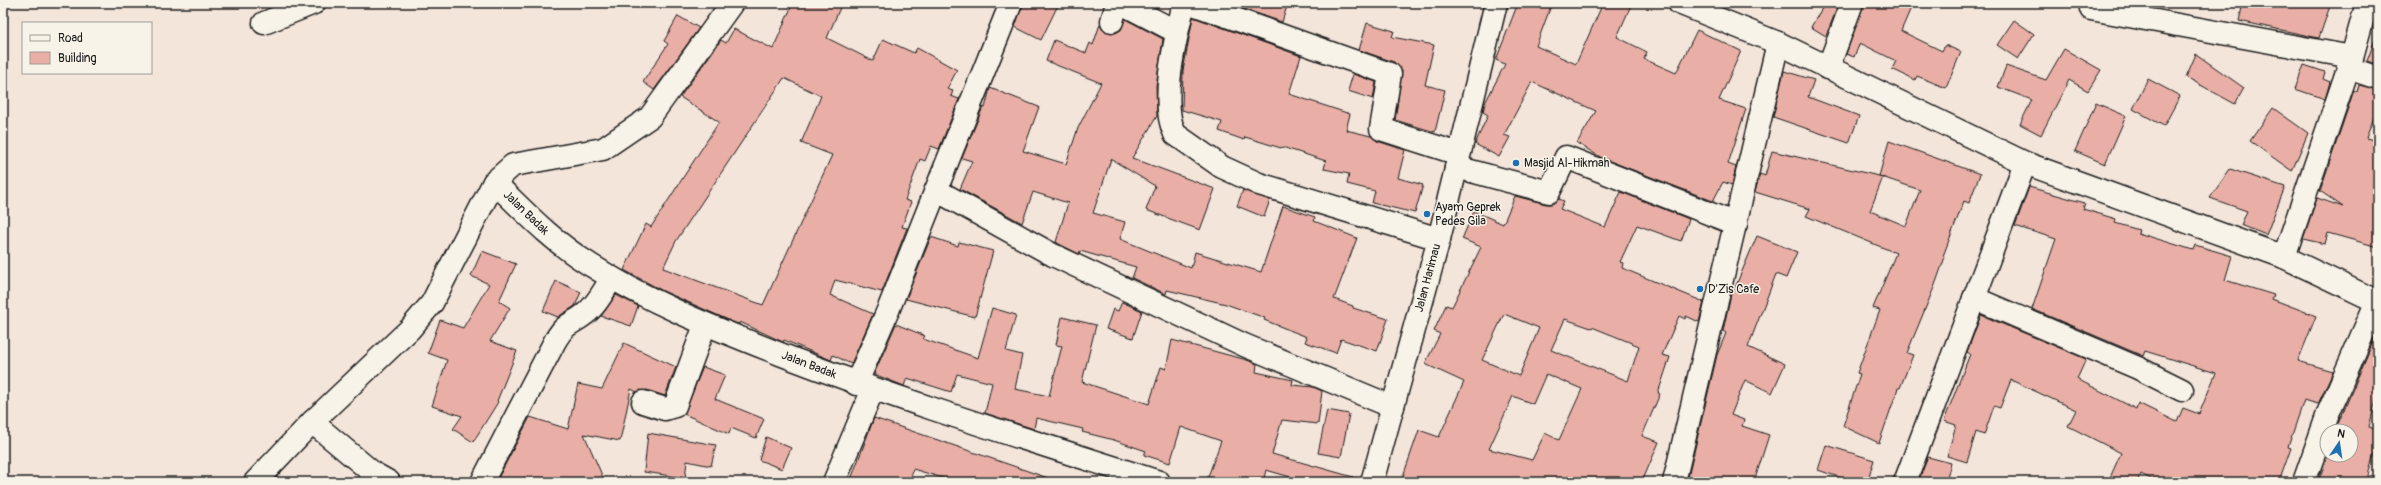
<svg xmlns="http://www.w3.org/2000/svg" width="2381" height="485" font-family="Pangolin,sans-serif">
  <style>
    .building { fill: #e9afa6; stroke: #1c1c1c; fill-rule: evenodd }
    .lines { fill: none; stroke-linecap: round; stroke-linejoin: round }
    .minor-casing { stroke: #1c1c1c; stroke-width: 25 }
    .minor { stroke: #f7f3e8; stroke-width: 22 }
    .poi-dot { fill: #1f6fb2; stroke: #f7f3e8; stroke-width: 1.5 }
    .labels { text-anchor: middle; dominant-baseline: central; stroke-width: 3; stroke-linejoin: round; paint-order: stroke }
    .poi-label { font-size: 12px; fill: #1c1c1c; stroke: #f7f3e8; text-anchor: start }
    .street-label { font-size: 12px; fill: #1c1c1c; stroke: #f7f3e8 }
  </style>
  <rect width="100%" height="100%" fill="#f4e5db"/>
  <filter id="ink" filterUnits="userSpaceOnUse"><feTurbulence type="fractalNoise" baseFrequency=".025" numOctaves="2"/><feDisplacementMap in="SourceGraphic" scale="8" xChannelSelector="R" yChannelSelector="G"/><feConvolveMatrix kernelMatrix="1 2 1 2 8 2 1 2 1" color-interpolation-filters="sRGB"/></filter>
  <g filter="url(#ink)">
    <g class="building">
      <path d="M 793,3 L 842,3 L 827,38 L 873,61 L 883,39 L 914,53 L 917,48 L 957,70 L 947,89 L 953,91 L 951,96 L 959,99 L 939,149 L 931,146 L 925,161 L 920,159 L 905,200 L 911,202 L 902,227 L 907,228 L 882,292 L 835,280 L 830,295 L 873,314 L 851,364 L 833,355 L 831,360 L 784,340 L 783,342 L 740,322 L 739,324 L 735,323 L 663,291 L 624,270 L 646,224 L 651,227 L 719,122 L 680,97 L 721,40 L 726,43 L 734,29 L 773,49 ZM 784,78 L 821,96 L 801,143 L 832,155 L 763,305 L 663,268 L 676,241 Z"/>
      <polygon points="1023,3 1059,3 1041,40 1015,27"/>
      <polygon points="1227,3 1288,3 1282,22"/>
      <polygon points="1518,3 1552,3 1536,46 1576,64 1603,3 1632,3 1617,37 1647,52 1644,59 1676,73 1697,30 1741,51 1719,100 1746,109 1728,164 1736,167 1732,185 1723,182 1713,201 1602,158 1577,143 1596,111 1532,82 1504,135 1510,137 1499,157 1475,144 1488,115 1483,112 1485,103 1505,64 1496,60"/>
      <polygon points="1825,3 1837,8 1826,36 1811,27"/>
      <polygon points="1864,3 1913,3 1901,31 1942,51 1945,45 1961,52 1946,88 1917,76 1915,80 1892,69 1896,61 1860,43 1854,57 1846,54"/>
      <polygon points="2243,3 2331,3 2319,38 2239,21"/>
      <polygon points="678,16 699,28 654,90 643,82 668,44 664,41"/>
      <polygon points="1193,17 1301,56 1289,94 1350,114 1346,130 1371,136 1377,141 1405,150 1398,178 1423,185 1415,213 1372,203 1375,191 1347,184 1349,174 1324,169 1326,161 1282,147 1281,148 1245,137 1244,140 1219,131 1222,122 1182,110 1183,71"/>
      <polygon points="1125,19 1163,39 1156,86 1157,116 1132,158 1215,189 1200,230 1146,210 1155,186 1111,159 1093,213 1125,222 1120,239 1191,268 1195,252 1261,272 1283,206 1315,217 1314,221 1357,238 1334,299 1353,306 1353,308 1388,319 1377,351 1341,339 1336,353 1305,342 1307,337 1264,320 1265,318 1226,304 1167,290 1166,294 1132,278 1136,267 1080,251 1079,254 1059,244 1056,242 1068,203 1033,192 1022,223 960,189 972,161 962,158 983,107 985,108 990,88 1039,107 1023,151 1066,164 1078,128 1101,83 1046,61 1054,40 1086,53 1090,43 1093,45 1100,24 1103,30 1115,33 1121,30"/>
      <polygon points="2014,20 2034,34 2018,59 1997,45"/>
      <polygon points="1367,23 1394,31 1392,37 1434,45 1425,85 1445,90 1435,132 1395,120 1402,71 1394,62 1359,50"/>
      <polygon points="2375,39 2378,40 2378,65 2367,61"/>
      <polygon points="2064,49 2101,70 2088,91 2069,80 2041,135 2020,124 2032,100 1998,87 2006,66 2046,80"/>
      <polygon points="2196,54 2244,88 2235,104 2186,77"/>
      <polygon points="2304,65 2325,72 2323,79 2330,82 2325,99 2295,89"/>
      <polygon points="1784,71 1814,80 1808,97 1859,116 1849,143 1773,117"/>
      <polygon points="1353,74 1376,82 1373,99 1348,91"/>
      <polygon points="2148,79 2180,96 2164,126 2133,109"/>
      <polygon points="2359,85 2378,90 2378,116 2375,115 2366,138 2378,141 2378,247 2328,233 2325,244 2303,239 2317,198 2343,207 2320,191 2354,90 2357,92"/>
      <polygon points="2096,103 2126,116 2105,164 2075,151"/>
      <polygon points="2273,108 2308,133 2292,171 2250,141"/>
      <polygon points="1889,141 1980,174 1969,203 1964,201 1943,256 1945,257 1935,285 1907,353 1913,355 1900,388 1898,388 1879,443 1843,426 1860,374 1857,373 1880,310 1873,308 1896,253 1806,216 1810,209 1755,192 1760,174 1765,176 1772,151 1883,177 1870,211 1906,226 1920,190 1879,176"/>
      <polygon points="2230,169 2285,187 2266,235 2241,225 2247,211 2210,198"/>
      <polygon points="2029,187 2085,203 2083,209 2116,219 2115,223 2139,230 2138,233 2193,250 2195,245 2232,256 2225,280 2274,295 2272,299 2316,316 2298,361 2333,371 2318,404 2304,400 2288,447 2291,448 2279,482 2157,482 2141,474 2138,482 2108,482 2121,453 2068,426 2076,410 2011,380 2000,408 1994,406 1984,435 1976,432 1967,462 1947,456 1956,425 1944,421 1970,354 1967,352 1981,315 2086,359 2077,379 2136,409 2138,403 2177,422 2183,408 2199,414 2216,373 2145,351 2143,356 2032,309 2056,239 2015,226"/>
      <polygon points="1243,190 1270,200 1264,217 1237,206"/>
      <path d="M 1621,192 L 1689,219 L 1681,241 L 1637,225 L 1620,262 L 1623,263 L 1622,268 L 1704,302 L 1699,322 L 1686,316 L 1685,319 L 1679,316 L 1662,355 L 1670,357 L 1658,393 L 1660,394 L 1642,436 L 1659,442 L 1642,482 L 1401,482 L 1419,430 L 1439,437 L 1464,382 L 1425,364 L 1440,334 L 1434,331 L 1446,305 L 1452,307 L 1481,247 L 1462,239 L 1474,211 L 1503,224 L 1515,196 L 1546,204 L 1552,204 L 1559,199 L 1564,201 L 1560,209 L 1605,227 ZM 1504,314 L 1539,328 L 1519,376 L 1482,360 ZM 1565,319 L 1591,328 L 1592,327 L 1639,346 L 1628,381 L 1551,350 ZM 1546,374 L 1582,389 L 1559,440 L 1545,433 L 1532,460 L 1489,449 L 1513,396 L 1533,404 Z"/>
      <polygon points="1757,236 1797,252 1786,278 1776,274 1748,347 1785,364 1772,393 1745,380 1731,415 1744,420 1742,426 1769,435 1754,482 1687,482 1717,355 1726,333 1723,331 1732,289 1734,290"/>
      <polygon points="931,237 958,246 959,242 993,251 975,317 906,299"/>
      <polygon points="482,251 516,264 499,301 510,308 490,341 517,351 497,401 498,402 473,442 453,429 462,416 432,406 447,360 428,353 440,320 463,328 489,284 471,276"/>
      <polygon points="556,281 581,292 575,306 558,317 543,311"/>
      <polygon points="616,295 638,306 631,326 601,316"/>
      <polygon points="1122,302 1142,311 1133,338 1106,329 1113,309 1118,311"/>
      <polygon points="992,308 1016,315 1006,351 1022,355 1015,389 1049,396 1062,346 1056,345 1062,317 1096,325 1082,382 1149,404 1161,367 1166,369 1172,340 1247,360 1257,364 1256,372 1293,380 1292,385 1313,387 1322,391 1318,424 1282,420 1272,454 1353,477 1353,482 1308,482 1266,470 1263,482 1206,482 1221,441 1181,427 1170,463 1144,455 1146,451 1114,440 1082,432 1083,429 1036,418 1034,429 985,413 992,383 957,374 951,392 907,378 904,386 874,374 896,324 925,336 923,339 978,358"/>
      <polygon points="2378,330 2378,392 2369,427 2378,430 2378,441 2366,482 2318,482 2328,455 2351,455 2351,431 2335,431"/>
      <polygon points="624,343 676,367 665,396 647,390 637,392 631,389 620,441 584,434 605,482 496,482 530,417 568,429 578,384 602,389"/>
      <polygon points="703,367 725,375 715,399 764,419 756,438 731,428 729,434 684,414"/>
      <polygon points="1327,410 1349,414 1341,457 1318,453"/>
      <polygon points="874,418 1048,478 1048,482 956,482 913,469 910,482 850,482"/>
      <polygon points="648,433 716,445 711,466 687,461 685,478 644,472"/>
      <polygon points="766,437 791,448 782,469 759,460"/>
      <polygon points="1826,445 1874,460 1867,482 1853,482 1818,470"/>
      <polygon points="1928,457 1951,463 1946,482 1918,482"/>
    </g>
    <g class="lines">
      <defs>
        <g id="minor">
          <polyline points="1121,3 1177,32"/>
          <path d="M 1184,3 C 1176,37 1159,102 1175,134 L 1222,167 L 1259,184 L 1439,239"/>
          <polyline points="1190,3 1390,74 1381,129 1459,154"/>
          <polyline points="1679,3 1778,43 2025,163 2284,257 2378,302"/>
          <polyline points="2091,9 2352,57"/>
          <polyline points="1112,21 1117,3"/>
          <polyline points="264,23 314,3"/>
          <polyline points="1828,68 1852,3"/>
          <polyline points="2348,68 2378,78"/>
          <polyline points="1456,167 1549,192 1566,157 1736,224"/>
          <path d="M 494,182 C 524,211 553,242 589,264 C 648,302 714,328 780,354 C 904,402 1032,441 1159,482"/>
          <polyline points="936,190 1011,3"/>
          <polyline points="2284,257 2352,57 2367,3"/>
          <polyline points="1974,298 2138,368 2182,390"/>
          <polyline points="856,384 889,308 936,190 1053,255 1244,345 1393,407"/>
          <polyline points="643,402 665,409 675,406 705,325"/>
          <polyline points="312,422 373,473 389,482"/>
          <polyline points="255,482 312,422 410,329 432,303 494,182 513,165 603,149 650,117 732,3"/>
          <path d="M 482,482 L 555,341 C 567,321 570,326 585,314 C 597,305 604,290 612,278"/>
          <polyline points="834,482 873,389"/>
          <polyline points="1372,482 1439,239 1496,3"/>
          <polyline points="1674,482 1778,43"/>
          <polyline points="1905,482 2025,163"/>
          <polyline points="2304,482 2329,411 2377,301"/>
        </g>
      </defs>
      <use href="#minor" class="minor-casing"/>
      <use href="#minor" class="minor"/>
    </g>
  </g>
  <g class="poi-dot">
    <circle cx="1516" cy="163" r="4"/>
    <circle cx="1427" cy="214" r="4"/>
    <circle cx="1700" cy="289" r="4"/>
  </g>
  <g class="labels">
    <g class="poi-label">
      <text x="1524" y="163">Masjid Al-Hikmah</text>
      <text x="1435" y="207">Ayam Geprek<tspan x="1435" dy="14">Pedes Gila</tspan></text>
      <text x="1708" y="289">D'Zis Cafe</text>
    </g>
    <g class="street-label">
      <text transform="translate(526 213) rotate(44)">Jalan Badak</text>
      <text transform="translate(1428 278) rotate(-75)">Jalan Harimau</text>
      <text transform="translate(809 365) rotate(21)">Jalan Badak</text>
    </g>
  </g>
  <rect width="2381" height="485" fill="none" stroke="#f7f3e8" stroke-width="16"/>
  <rect x="8" y="8" width="2365" height="469" fill="none" stroke="#1c1c1c" stroke-width="1.5" filter="url(#ink)"/>
  <rect x="22" y="22" width="130" height="52" fill="#f7f3e8" stroke="#9f9d96"/>
  <rect x="30" y="35" width="20" height="6" fill="#f7f3e8" stroke="#9f9d96"/>
  <text x="58" y="42" font-size="12" fill="#1c1c1c">Road</text>
  <rect x="30" y="52" width="20" height="12" fill="#e9afa6" stroke="#9f9d96"/>
  <text x="58" y="62" font-size="12" fill="#1c1c1c">Building</text>
  <g transform="translate(2339 443) rotate(13)"><circle r="19" fill="#f7f3e8" stroke="#9f9d96"/>
  <path d="M0-3L7 15L0 10L-7 15Z" fill="#1f6fb2"/>
  <text y="-6" font-size="11" font-weight="bold" text-anchor="middle" fill="#1c1c1c">N</text>
  </g>
</svg>
